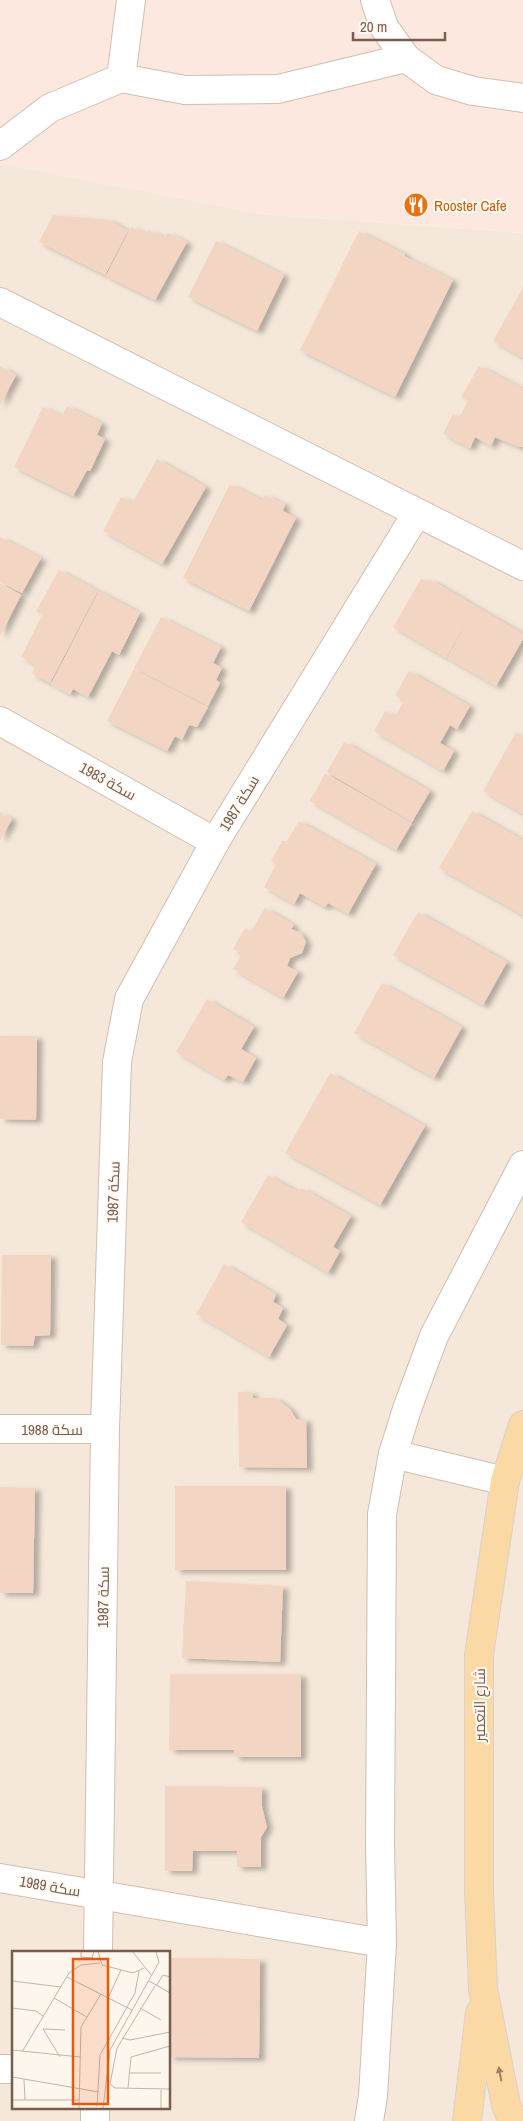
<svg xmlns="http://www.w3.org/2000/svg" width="523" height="2121" font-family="'Archivo Narrow',Cairo,sans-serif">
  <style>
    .residential { fill: #f5e8da; fill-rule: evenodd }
    .commercial { fill: #fde8e0 }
    .building { fill: #f3d5c3; filter: url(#shadow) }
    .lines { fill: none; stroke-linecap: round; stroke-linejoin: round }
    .minor-casing { stroke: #d1beb0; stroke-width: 30 }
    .major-casing { stroke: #dad1cd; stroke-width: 30 }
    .minor { stroke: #fff; stroke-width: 28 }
    .major { stroke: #fbd9a5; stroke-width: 28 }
    .oneway { fill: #a18267 }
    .labels { text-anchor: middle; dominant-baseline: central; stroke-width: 4; stroke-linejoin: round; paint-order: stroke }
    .food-label { font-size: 15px; fill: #c56008; stroke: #fffaf3; text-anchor: start }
    .street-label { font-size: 15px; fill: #7a5c4d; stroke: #fffaf3 }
    .inset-road { fill: none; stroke: #c5b3a7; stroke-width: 1 }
    .view { fill: #e8590c; fill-opacity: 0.15; stroke: #e8590c; stroke-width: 2.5 }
    .inset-edge { fill: none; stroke: #7a5c4d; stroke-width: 2.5 }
  </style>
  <defs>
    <filter id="shadow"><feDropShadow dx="5.5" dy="3" stdDeviation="2.5" flood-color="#0004"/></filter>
  </defs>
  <rect width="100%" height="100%" fill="#fdf6ec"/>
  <path class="residential" d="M 0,163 L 260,214 L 523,233 L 523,2121 L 0,2121 ZM 14,1952 L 169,1952 L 169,2107 L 14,2107 Z"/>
  <polygon class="commercial" points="0,0 523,0 523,233 260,214 0,163"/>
  <g class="building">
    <polygon points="53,215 110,220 128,231 105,275 39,242"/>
    <polygon points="131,227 146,234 148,230 165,238 168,233 187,242 155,300 106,276"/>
    <polygon points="359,231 405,254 404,256 453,280 395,397 300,350"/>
    <polygon points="216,241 284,275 257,331 188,297"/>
    <polygon points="523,287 523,358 493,341"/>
    <polygon points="0,366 16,375 0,405"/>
    <polygon points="479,366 523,389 523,447 519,447 495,437 491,446 475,437 470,448 443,434 453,414 460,416 468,401 461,397"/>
    <polygon points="67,406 102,423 97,435 105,439 90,471 87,470 73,496 14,467 43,407 62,416"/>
    <polygon points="157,459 206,487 162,564 103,531 121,497 133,502"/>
    <polygon points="230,484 262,500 265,495 285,504 283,511 296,518 249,611 183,578"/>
    <polygon points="0,537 41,558 22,593 0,582"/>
    <polygon points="59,570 98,591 50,683 32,674 36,665 21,657 42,615 36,611"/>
    <polygon points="421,579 433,581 523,634 523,639 496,686 447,658 469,618 446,658 393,627"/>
    <polygon points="0,583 21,595 0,636"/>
    <polygon points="99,591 140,613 119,655 112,651 88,697 73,689 70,694 51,684"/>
    <polygon points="161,617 221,647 213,663 222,668 216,680 220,683 208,706 134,668"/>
    <polygon points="134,669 208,707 197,727 189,725 182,740 175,736 167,751 107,721"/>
    <polygon points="409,671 470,706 457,729 450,725 440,743 454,751 443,771 374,731 385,711 395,716 404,701 395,695"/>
    <polygon points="516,732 523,736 523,814 483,791"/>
    <polygon points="344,742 430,791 412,822 327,772"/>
    <polygon points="325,773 412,823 396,850 310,801"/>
    <polygon points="472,811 523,840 523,915 439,868"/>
    <polygon points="0,812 12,819 0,840"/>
    <polygon points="299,821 376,864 348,914 328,903 325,907 300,893 294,904 264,887 276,865 271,861 282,841 287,841"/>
    <polygon points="265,908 294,925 291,929 301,933 306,942 302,953 290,958 287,966 298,972 283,998 233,969 242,953 233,949 245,928 251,931"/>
    <polygon points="418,912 507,962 483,1005 393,955"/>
    <polygon points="382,983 462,1027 434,1078 354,1033"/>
    <polygon points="207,999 254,1027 241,1049 256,1058 243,1082 228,1075 224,1080 176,1052"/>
    <polygon points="0,1036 37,1036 36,1120 0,1119"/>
    <polygon points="330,1073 425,1126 380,1205 285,1153"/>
    <polygon points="268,1175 298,1192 302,1188 351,1216 333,1247 340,1251 328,1273 241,1222"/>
    <polygon points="2,1255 51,1255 50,1335 35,1336 33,1346 1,1345"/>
    <polygon points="224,1264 276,1294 273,1302 283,1308 278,1319 287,1325 269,1357 196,1314"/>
    <polygon points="238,1392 252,1392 253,1398 276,1398 290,1409 296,1419 306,1419 307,1468 239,1467"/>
    <rect x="175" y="1486" width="111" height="84"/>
    <polygon points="0,1487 35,1488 33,1593 0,1593"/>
    <polygon points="186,1581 283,1586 280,1662 182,1658"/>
    <polygon points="170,1674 301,1674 301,1757 234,1757 234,1750 169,1750"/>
    <polygon points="165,1786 262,1787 262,1807 267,1827 261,1837 261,1867 237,1867 237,1851 193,1851 192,1871 165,1871"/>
    <polygon points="169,1958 260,1959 259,2058 169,2057"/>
  </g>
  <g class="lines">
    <defs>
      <g id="minor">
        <polyline points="375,0 384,27 406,58 436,80 473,91 523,98"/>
        <polyline points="121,78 131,0"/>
        <polyline points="0,146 50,108 121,78 185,90 278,89 406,58"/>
        <polyline points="0,302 523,566"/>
        <polyline points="0,721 215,842"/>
        <polyline points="0,1429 105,1429"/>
        <polyline points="393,1454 505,1481"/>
        <polyline points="0,1878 382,1943"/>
        <polyline points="98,1952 105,1429 117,1062 129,999 215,842 417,513"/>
        <polyline points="0,2069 14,2069"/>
        <polyline points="95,2121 95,2107"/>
        <polyline points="369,2121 373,2096 382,1943 380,1845 382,1514 393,1454 407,1409 434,1336 523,1165"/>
      </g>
      <g id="major">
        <polyline points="467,2121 480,2013"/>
        <polyline points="513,2121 506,2105 483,1989 479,1891 479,1655 505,1481 523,1425"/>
      </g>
    </defs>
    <use href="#minor" class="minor-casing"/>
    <use href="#major" class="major-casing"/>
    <use href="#minor" class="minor"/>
    <use href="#major" class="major"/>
  </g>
  <defs><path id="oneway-solid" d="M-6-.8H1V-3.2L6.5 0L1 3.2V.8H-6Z" transform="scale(1.25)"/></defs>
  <use class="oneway" href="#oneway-solid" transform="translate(500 2074) rotate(-101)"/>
  <defs>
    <symbol id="restaurant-disc" viewBox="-11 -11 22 22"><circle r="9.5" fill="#e8710a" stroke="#fffaf3"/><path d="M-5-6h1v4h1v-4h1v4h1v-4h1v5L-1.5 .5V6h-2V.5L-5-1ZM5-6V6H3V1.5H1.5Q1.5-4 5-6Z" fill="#fff"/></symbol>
  </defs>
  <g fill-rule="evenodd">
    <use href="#restaurant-disc" x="402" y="191" width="28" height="28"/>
  </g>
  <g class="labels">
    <g class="food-label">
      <text x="434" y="205">Rooster Cafe</text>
    </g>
    <g class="street-label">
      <text transform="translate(108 781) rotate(29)">سكة 1983</text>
      <text transform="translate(239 803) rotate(-59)">سكة 1987</text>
      <text transform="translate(113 1192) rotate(-88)">سكة 1987</text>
      <text x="52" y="1429">سكة 1988</text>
      <text transform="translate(103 1597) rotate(-89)">سكة 1987</text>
      <text transform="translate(479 1705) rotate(-90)">شارع التعمير</text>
      <text transform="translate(50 1886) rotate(10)">سكة 1989</text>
    </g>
  </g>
  <g transform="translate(12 1951)">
    <rect width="158" height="158" fill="#fdf6ec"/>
    <path class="inset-road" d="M 69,0 L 69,6 L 80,7 L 82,0M 86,0 L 90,14 L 121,22 L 132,17M 120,0 L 140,25M 55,26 L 120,59M 0,30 L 49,36M 137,30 L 158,42M 143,35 L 105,97 L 98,133 L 103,137 L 158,138M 144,35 L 151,24 L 158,26M 42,47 L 75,66M 96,47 L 109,19M 0,57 L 24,60 L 31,65M 128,57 L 149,69M 31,78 L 48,106M 31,78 L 53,79M 110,87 L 118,89 L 158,81M 0,99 L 68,106M 10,101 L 57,22 L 69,14 L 88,12M 117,122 L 149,122M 0,126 L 87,141M 12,128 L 13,149M 116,137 L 119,106 L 158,95M 0,149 L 67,149M 85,156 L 88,104 L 123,42 L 127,20M 67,157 L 69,76 L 89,43M 91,157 L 98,99 L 147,11 L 144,1M 149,157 L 149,139"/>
    <path class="view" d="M 61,8 L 96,8 L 96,153 L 61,153 Z"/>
    <rect width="158" height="158" class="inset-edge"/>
  </g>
  <path d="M353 32v8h92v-8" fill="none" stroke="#7a5c4d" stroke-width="2.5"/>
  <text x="360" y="32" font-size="15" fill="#7a5c4d" stroke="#fffaf3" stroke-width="4" paint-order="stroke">20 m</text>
</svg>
